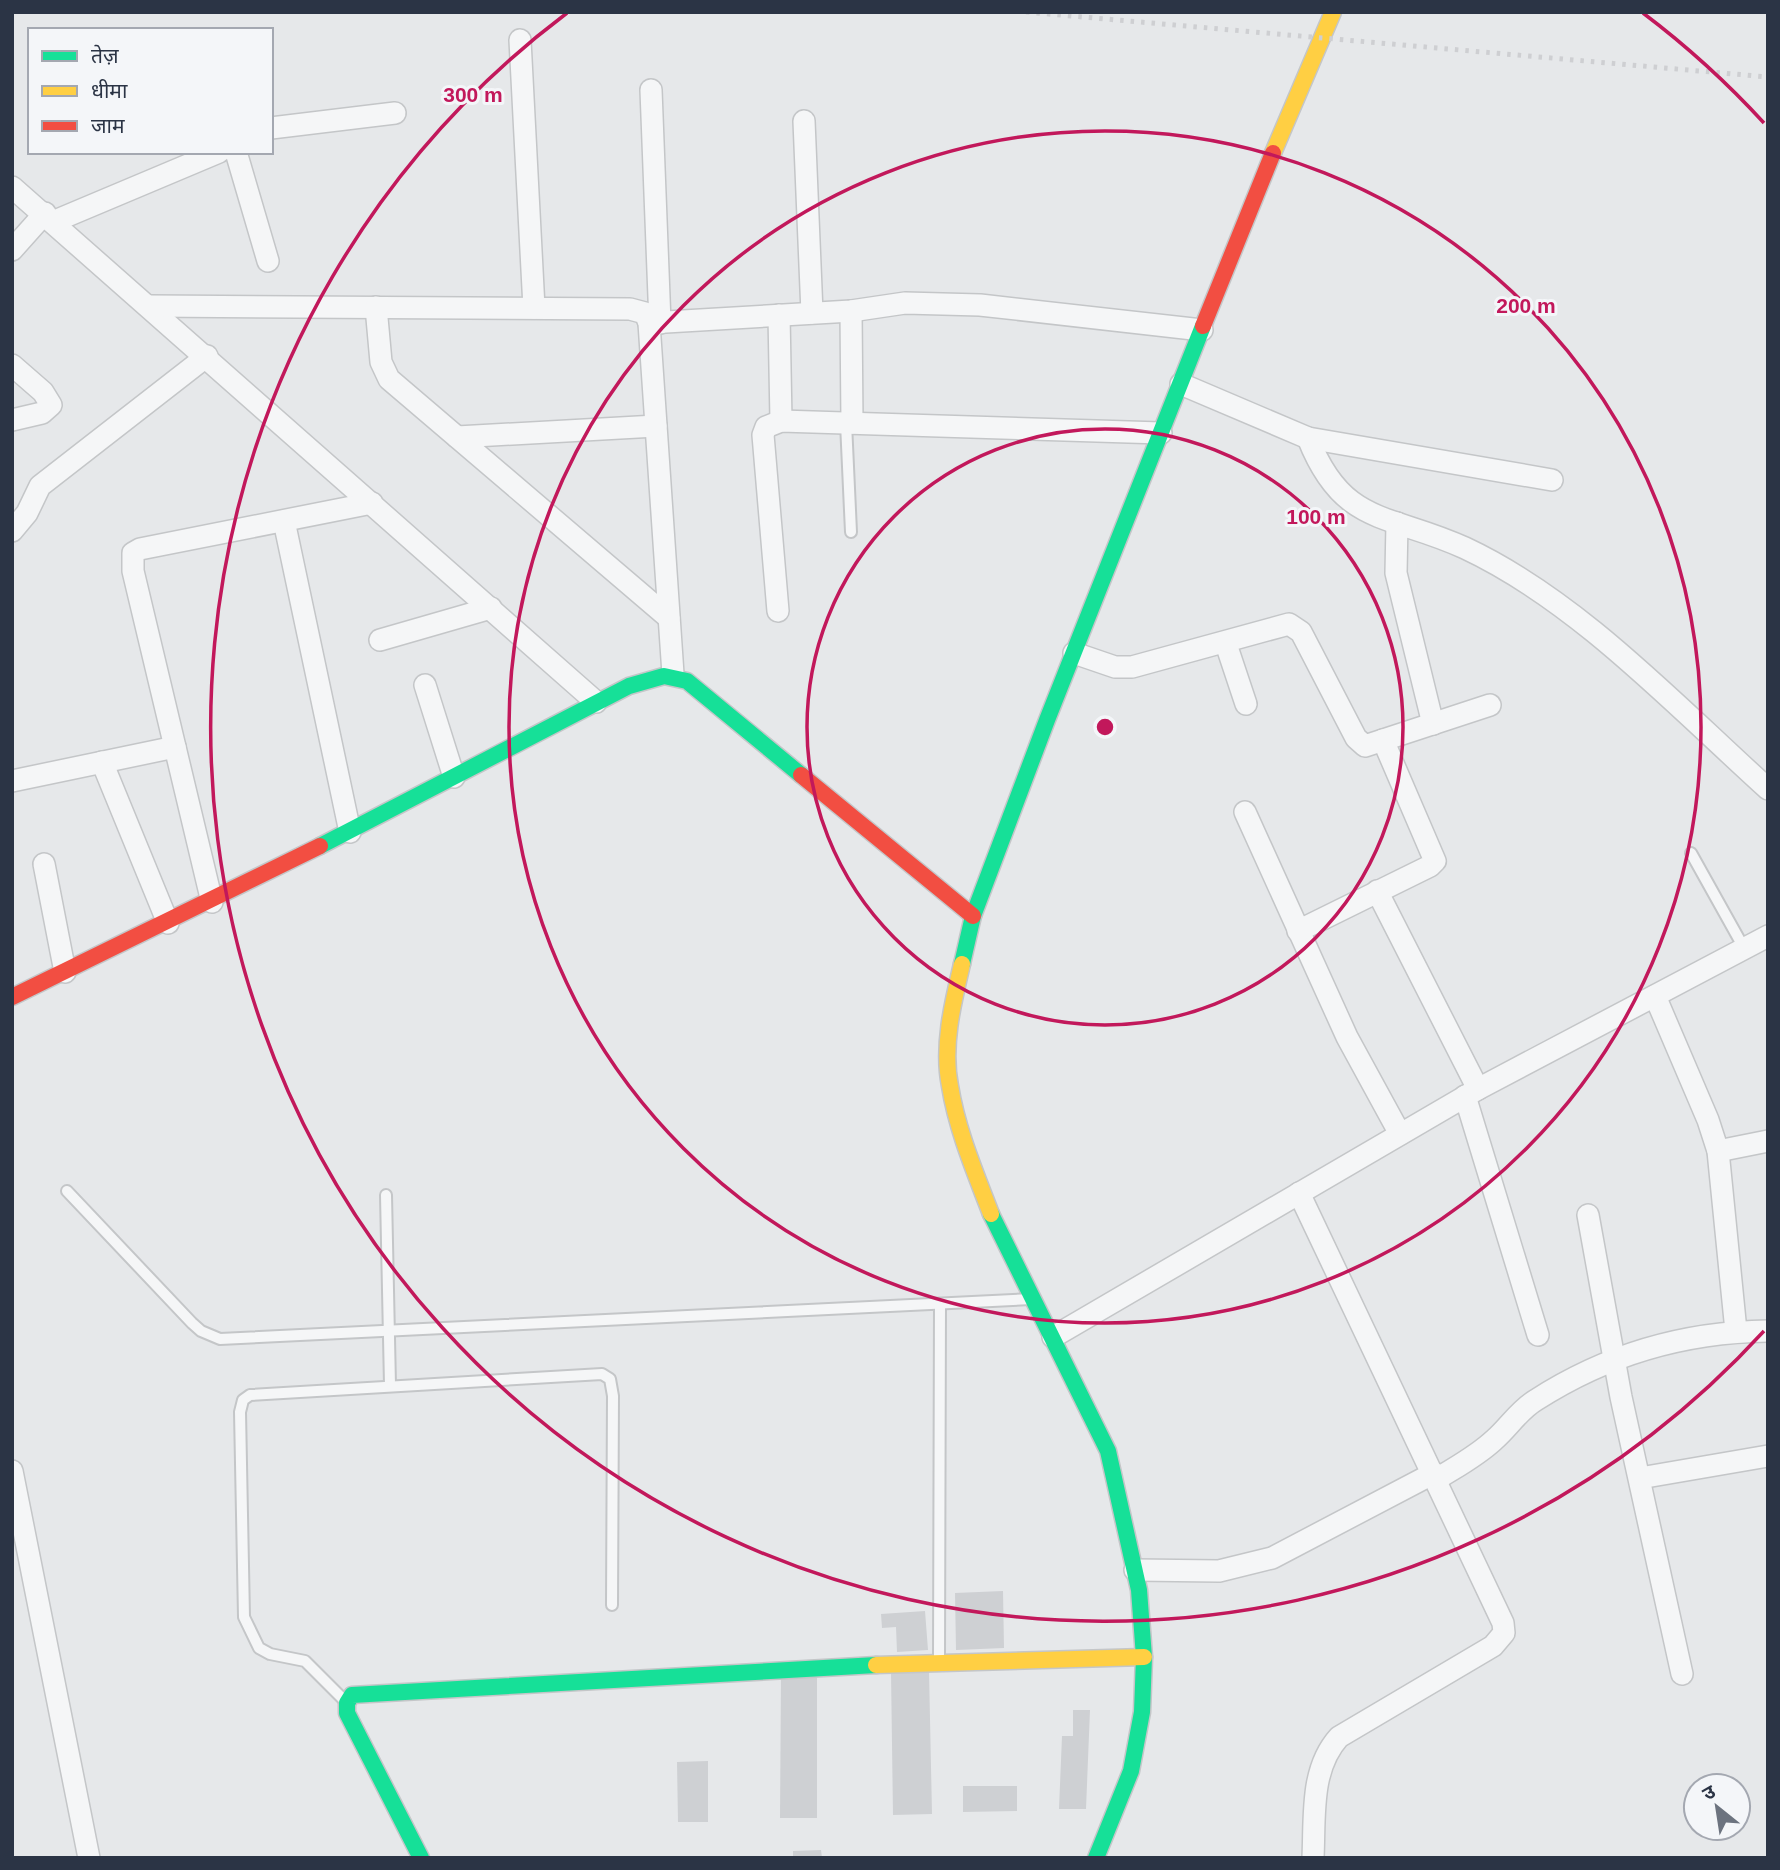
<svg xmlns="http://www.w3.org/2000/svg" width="1780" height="1870" font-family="Helvetica,'Noto Sans Devanagari',sans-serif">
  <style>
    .building { fill: #ced0d3 }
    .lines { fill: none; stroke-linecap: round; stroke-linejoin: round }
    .lane-casing { stroke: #c4c6c8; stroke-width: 14 }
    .street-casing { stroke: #c4c6c8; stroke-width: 24 }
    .fast-casing { stroke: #c4c6c8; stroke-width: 19 }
    .slow-casing { stroke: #c4c6c8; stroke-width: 19 }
    .jam-casing { stroke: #c4c6c8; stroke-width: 19 }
    .lane { stroke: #f5f6f7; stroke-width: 10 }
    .street { stroke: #f5f6f7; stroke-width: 21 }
    .fast { stroke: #16e098; stroke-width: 16 }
    .slow { stroke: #ffcf43; stroke-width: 16 }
    .jam { stroke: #f24e42; stroke-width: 16 }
    .rail { stroke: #cecfd2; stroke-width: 5; stroke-dasharray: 3.5 7; stroke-linecap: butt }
    .ring { fill: none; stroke: #c2185b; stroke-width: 3.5 }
    .centre { fill: #c2185b; stroke: #f4f6f9; stroke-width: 3.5 }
    .ring-label { font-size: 21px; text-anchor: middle; font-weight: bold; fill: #c2185b; stroke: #f4f6f9; stroke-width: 6; stroke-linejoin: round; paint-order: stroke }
  </style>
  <rect width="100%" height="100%" fill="#e6e8ea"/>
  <g class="building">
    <polygon points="1003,1591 1004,1648 956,1650 955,1593"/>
    <polygon points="925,1611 928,1650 897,1652 896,1627 882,1628 881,1614"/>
    <polygon points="929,1671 932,1814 893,1815 891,1672"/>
    <polygon points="817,1674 817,1818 780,1818 781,1675"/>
    <polygon points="1073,1710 1090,1710 1086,1809 1059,1809 1062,1736 1073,1736"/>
    <polygon points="708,1761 708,1822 678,1822 677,1762"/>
    <polygon points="963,1786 1017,1786 1017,1811 963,1812"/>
    <polygon points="821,1850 822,1858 793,1858 793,1851"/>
  </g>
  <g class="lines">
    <defs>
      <g id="lane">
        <polyline points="846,423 851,532"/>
        <polyline points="1691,853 1744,948"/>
        <polyline points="67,1191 192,1323 201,1331 220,1339 1031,1299"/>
        <polyline points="386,1195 390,1385"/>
        <polyline points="939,1659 940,1304"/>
        <polyline points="347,1703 305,1661 270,1654 259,1648 244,1617 240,1412 243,1400 250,1395 602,1374 610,1379 613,1396 612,1605"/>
      </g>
      <g id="street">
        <polyline points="520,40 534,308"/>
        <polyline points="651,90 660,323"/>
        <polyline points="804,121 812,313"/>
        <polyline points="271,128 395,113"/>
        <polyline points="236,152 268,261"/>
        <polyline points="12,187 596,702"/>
        <polyline points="55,221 219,152"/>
        <polyline points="12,250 45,213"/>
        <polyline points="150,306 630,309 645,313 649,323 673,674"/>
        <polyline points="376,307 381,362 389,379 669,618"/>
        <polyline points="851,311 852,423"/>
        <polyline points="779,315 781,421"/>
        <polyline points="649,323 851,311 905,303 980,305 1202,330"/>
        <polyline points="12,365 43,392 51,405 42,413 12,420"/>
        <polyline points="1181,384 1308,438 1552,480"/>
        <polyline points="457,437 656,426"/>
        <path d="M 1308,438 C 1343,527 1389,513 1465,548 C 1578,601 1675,705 1768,789"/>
        <polyline points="284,521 350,832"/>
        <polyline points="1397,523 1396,573 1433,724"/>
        <polyline points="12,531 27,513 40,486 207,356"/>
        <polyline points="778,611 763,435 766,427 781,421 1161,433"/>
        <polyline points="380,640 491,608"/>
        <polyline points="1226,644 1246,704"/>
        <polyline points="1074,653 1115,667 1132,667 1289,624 1301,632 1356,738 1365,746 1490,705"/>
        <polyline points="425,685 454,777"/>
        <polyline points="102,762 168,923"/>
        <polyline points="12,781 175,747"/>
        <polyline points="1245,812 1347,1037 1400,1134"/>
        <polyline points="44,864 65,972"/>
        <polyline points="1377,891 1478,1089"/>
        <polyline points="212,902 133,571 133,553 140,549 372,503"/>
        <polyline points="1298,931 1430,866 1435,861 1383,740"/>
        <polyline points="1655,996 1708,1120 1718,1151 1736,1331"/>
        <polyline points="1465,1096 1538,1335"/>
        <polyline points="1718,1151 1768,1141"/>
        <path d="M 1299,1193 L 1503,1623 L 1504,1633 L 1493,1646 L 1339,1737 C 1310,1769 1315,1816 1313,1858"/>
        <polyline points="1588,1215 1621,1397 1682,1674"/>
        <polyline points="1053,1337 1478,1089 1768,936"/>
        <polyline points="12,1471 89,1858"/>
        <polyline points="1640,1478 1768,1456"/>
        <path d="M 1437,1479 C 1456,1467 1477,1456 1494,1440 C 1509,1427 1519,1410 1536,1400 C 1606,1355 1685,1332 1768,1331"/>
        <polyline points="1135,1570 1219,1571 1272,1558 1434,1473"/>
      </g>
      <g id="fast">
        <polyline points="320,846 629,686 664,676 687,681 801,775"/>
        <polyline points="962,964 973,916 1047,720 1203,326"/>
        <polyline points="991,1214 1108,1451 1139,1590 1144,1657 1142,1712 1131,1771 1096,1858"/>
        <polyline points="421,1858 347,1713 347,1703 352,1695 876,1665"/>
      </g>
      <g id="slow">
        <polyline points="1273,153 1333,12"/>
        <path d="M 962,964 C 953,1002 942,1046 950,1086 C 957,1130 975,1172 991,1214"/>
        <polyline points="876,1665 1144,1657"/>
      </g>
      <g id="jam">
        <polyline points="1203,326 1273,153"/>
        <polyline points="801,775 973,916"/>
        <polyline points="12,997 320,846"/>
      </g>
    </defs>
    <use href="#lane" class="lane-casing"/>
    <use href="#street" class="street-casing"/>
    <use href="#fast" class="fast-casing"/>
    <use href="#slow" class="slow-casing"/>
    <use href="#jam" class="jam-casing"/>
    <use href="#lane" class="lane"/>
    <use href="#street" class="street"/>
    <use href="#fast" class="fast"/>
    <use href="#slow" class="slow"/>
    <use href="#jam" class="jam"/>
    <polyline class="rail" points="1026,12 1768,77"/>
  </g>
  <g class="ring">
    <circle cx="1105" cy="727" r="298"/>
    <circle cx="1105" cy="727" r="596"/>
    <path d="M1764 1331A894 894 0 1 1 567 13M1643 13A894 894 0 0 1 1764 123"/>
  </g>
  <circle cx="1105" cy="727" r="10" class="centre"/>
  <g class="ring-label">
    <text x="473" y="102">300 m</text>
    <text x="1526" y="313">200 m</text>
    <text x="1316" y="524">100 m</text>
  </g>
  <rect width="1780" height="1870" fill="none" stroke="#2b3445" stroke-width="28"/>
  <rect x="28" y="28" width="245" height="126" fill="#f4f6f9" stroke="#a4a8b1" stroke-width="2"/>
  <rect x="42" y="51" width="35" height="10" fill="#16e098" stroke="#a4a8b1" stroke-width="2"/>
  <text x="91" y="63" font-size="21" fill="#2b3445">तेज़</text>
  <rect x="42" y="86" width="35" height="10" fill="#ffcf43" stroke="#a4a8b1" stroke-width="2"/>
  <text x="91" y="98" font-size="21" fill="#2b3445">धीमा</text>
  <rect x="42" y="121" width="35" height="10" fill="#f24e42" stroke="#a4a8b1" stroke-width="2"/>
  <text x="91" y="133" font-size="21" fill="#2b3445">जाम</text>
  <g transform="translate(1717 1807) rotate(330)"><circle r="33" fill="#f4f6f9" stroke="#a4a8b1" stroke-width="2"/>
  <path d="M0-5L12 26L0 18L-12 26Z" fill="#6c737f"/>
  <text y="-10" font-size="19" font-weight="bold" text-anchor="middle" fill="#2b3445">उ</text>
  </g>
</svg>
